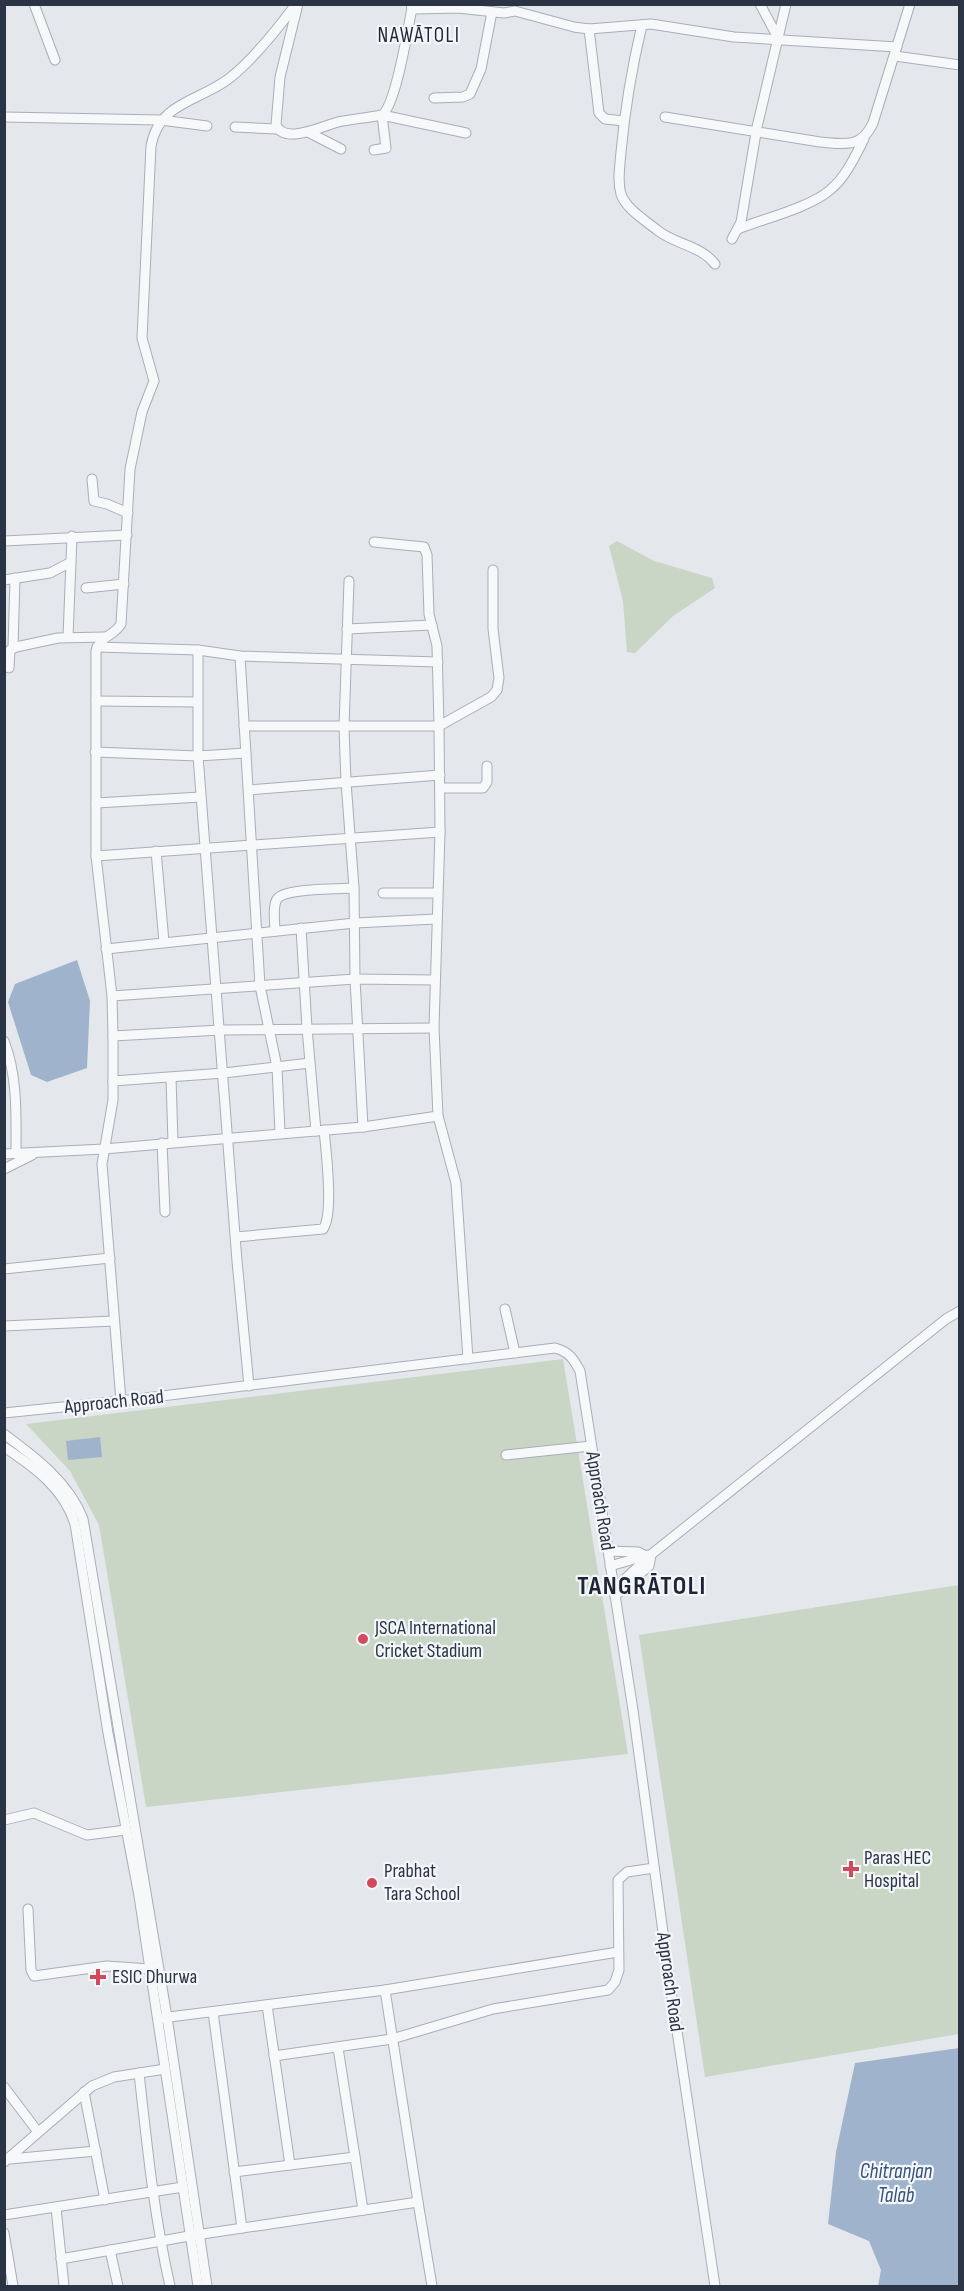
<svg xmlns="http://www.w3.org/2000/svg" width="964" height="2291" font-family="'Sofia Sans Condensed',sans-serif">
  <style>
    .green { fill: #c9d6c5 }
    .water { fill: #9fb4cc }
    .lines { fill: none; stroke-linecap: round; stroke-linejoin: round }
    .street-casing { stroke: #a9aeb7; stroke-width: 11 }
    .street { stroke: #f7f8fa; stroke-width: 9 }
    .poi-dot { fill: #d1495b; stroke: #f4f6f9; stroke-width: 2 }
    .labels { text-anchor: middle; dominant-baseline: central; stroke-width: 4.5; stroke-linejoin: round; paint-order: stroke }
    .street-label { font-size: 20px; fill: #2b3445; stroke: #f4f6f9 }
    .poi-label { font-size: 20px; fill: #2b3445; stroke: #f4f6f9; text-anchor: start }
    .neighbourhood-label { font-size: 21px; letter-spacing: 1.5px; fill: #1d2536; stroke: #f4f6f9 }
    .water-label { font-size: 21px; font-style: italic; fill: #34527a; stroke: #f4f6f9 }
    .district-label { font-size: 26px; font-weight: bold; letter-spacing: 1.5px; fill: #1d2536; stroke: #f4f6f9 }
  </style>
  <rect width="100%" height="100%" fill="#e4e7ec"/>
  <g class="green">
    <polygon points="617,541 654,561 712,578 715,588 673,616 635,653 627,652 623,601 609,546"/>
    <polygon points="563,1359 628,1754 146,1807 99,1525 70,1471 26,1424"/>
    <polygon points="959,1585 959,2034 705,2077 639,1635"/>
  </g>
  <g class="water">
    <polygon points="77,960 90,1001 87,1068 47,1082 31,1075 8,1002 15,984"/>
    <polygon points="100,1437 102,1457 68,1460 66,1441"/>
    <polygon points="959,2048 959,2286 878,2286 881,2270 869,2241 828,2224 836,2152 855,2063"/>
  </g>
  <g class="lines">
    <defs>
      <g id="street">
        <polyline points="34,4 55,60"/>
        <path d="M 298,4 L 280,77 L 276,125 C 284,145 323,126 338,122 C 352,119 367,118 382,115 C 396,105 408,28 412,8"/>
        <polyline points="411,4 412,8 416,9 458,8 504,13 515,11 574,27 589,29 651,24 734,37 897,47"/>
        <polyline points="760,4 777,36"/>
        <path d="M 642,25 C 632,67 625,109 621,152 C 620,165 617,181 621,194 C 626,209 645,220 657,230 C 676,245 700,245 715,264"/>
        <polyline points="589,29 599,113 605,119 624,121"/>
        <polyline points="895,56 960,65"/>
        <polyline points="434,98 463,97 470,94 481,69 492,12"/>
        <polyline points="4,117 161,120 207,126"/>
        <path d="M 665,117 L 820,142 C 844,144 861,149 873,123 L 910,4"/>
        <polyline points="235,127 277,129"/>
        <polyline points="308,132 341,149"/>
        <polyline points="374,150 386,148 382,115 466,133"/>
        <path d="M 738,229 C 763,219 811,207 830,190 C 846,177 855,156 864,139"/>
        <polyline points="732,239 741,222 757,127 786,4"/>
        <polyline points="92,479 94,501 107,504 128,513"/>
        <polyline points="4,541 127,535"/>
        <polyline points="374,542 424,547 427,555 429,614 437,646 439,726 440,832 434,1028 438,1116 456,1183 468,1359"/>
        <polyline points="4,580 50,573 71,562"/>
        <polyline points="349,581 344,727 346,782 354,888 355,979 363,1127"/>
        <polyline points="86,588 124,584"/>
        <polyline points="347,629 432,625"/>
        <polyline points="68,637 72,536"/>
        <polyline points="97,647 198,650 240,656 438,662"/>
        <polyline points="13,648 15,578"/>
        <polyline points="198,650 198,756 237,1261 249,1386"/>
        <polyline points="240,656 260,986 277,1067 280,1133"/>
        <polyline points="9,668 10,650 16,647 58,638 104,637"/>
        <polyline points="96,701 197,702"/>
        <polyline points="244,726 439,726 491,697 497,690 499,678 493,629 493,570"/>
        <polyline points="95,752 198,756 246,753"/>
        <polyline points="440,788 483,788 487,782 487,766"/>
        <polyline points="249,790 440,775"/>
        <polyline points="96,803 201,797"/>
        <polyline points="156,851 164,942"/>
        <polyline points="96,856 440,832"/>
        <polyline points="383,893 437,893"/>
        <polyline points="301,928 307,1028 316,1131"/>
        <path d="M 275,931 C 275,923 272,904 278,898 C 287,888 339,889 354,888"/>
        <polyline points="106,949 355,923 436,919"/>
        <polyline points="112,996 355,979 434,980"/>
        <polyline points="113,1036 220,1030 434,1028"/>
        <path d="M 4,1041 C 18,1077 16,1116 16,1154"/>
        <polyline points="171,1078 173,1142"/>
        <polyline points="113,1081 224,1073 310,1063"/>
        <polyline points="162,1143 165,1212"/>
        <polyline points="4,1154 104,1149 363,1127 438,1116"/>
        <polyline points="4,1169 32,1155"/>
        <path d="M 236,1237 L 323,1229 C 334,1215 326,1150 324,1130"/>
        <polyline points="4,1269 110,1258"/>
        <polyline points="505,1309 515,1353"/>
        <polyline points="4,1326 114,1321"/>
        <path d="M 121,1401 L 102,1164 L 113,1100 L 113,1036 L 112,996 L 96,856 L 96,651 C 100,636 114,636 121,624 L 130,469 L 142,412 L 154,381 L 142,338 L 151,146 C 159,101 202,101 231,77 C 253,59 279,27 296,4"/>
        <path d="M 4,1413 L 121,1401 L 555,1348 C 569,1352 573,1358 580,1371 L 633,1710 L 670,1984 L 715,2286"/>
        <path d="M 4,1434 C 35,1457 69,1482 83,1519 L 167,2017 L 207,2286"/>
        <path d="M 4,1447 C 34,1467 64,1488 75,1524 L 108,1733 L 139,1896 L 198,2286"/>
        <polyline points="506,1455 591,1446"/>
        <polyline points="608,1551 638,1552 646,1556"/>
        <polyline points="610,1566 648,1555"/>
        <polyline points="614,1589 653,1553 946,1319 960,1311"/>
        <polyline points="615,1596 649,1566 651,1555"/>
        <polyline points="4,1820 34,1813 87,1835 126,1830"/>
        <polyline points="28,1909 31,1970 34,1976 107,1966 149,1969"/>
        <polyline points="385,1990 618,1952"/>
        <polyline points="267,2005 290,2165"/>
        <polyline points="213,2012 242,2228"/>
        <polyline points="338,2048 355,2157"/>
        <polyline points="274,2056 392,2039 493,2009 608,1990 615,1982 619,1970 618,1880 627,1872 654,1868"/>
        <path d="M 139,2073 C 147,2145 154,2216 170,2286"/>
        <polyline points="4,2087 38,2132"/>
        <polyline points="84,2092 105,2200"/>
        <polyline points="10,2159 96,2151"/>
        <polyline points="4,2162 92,2086 114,2077 165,2069"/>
        <polyline points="234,2172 355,2157 363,2210"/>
        <polyline points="418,2202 432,2286"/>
        <polyline points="56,2208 64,2286"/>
        <polyline points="4,2215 183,2187"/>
        <polyline points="4,2233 13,2286"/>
        <polyline points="110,2250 118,2286"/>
        <polyline points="61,2259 189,2236 418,2202 385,1990 161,2018"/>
      </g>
    </defs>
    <use href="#street" class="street-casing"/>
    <use href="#street" class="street"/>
  </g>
  <g class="poi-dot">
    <circle cx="363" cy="1639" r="6"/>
    <path d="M848 1860h6v6h6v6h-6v6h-6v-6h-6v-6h6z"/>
    <circle cx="372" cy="1883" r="6"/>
    <path d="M95 1968h6v6h6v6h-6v6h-6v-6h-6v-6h6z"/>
  </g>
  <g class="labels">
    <g class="street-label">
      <text transform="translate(114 1402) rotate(-6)">Approach Road</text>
      <text transform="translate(600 1501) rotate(81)">Approach Road</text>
      <text transform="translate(670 1982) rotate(82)">Approach Road</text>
    </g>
    <g class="poi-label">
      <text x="375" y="1628">JSCA International<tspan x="375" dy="23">Cricket Stadium</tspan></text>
      <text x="864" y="1858">Paras HEC<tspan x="864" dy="23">Hospital</tspan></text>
      <text x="384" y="1871">Prabhat<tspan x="384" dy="23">Tara School</tspan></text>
      <text x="112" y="1977">ESIC Dhurwa</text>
    </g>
    <g class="neighbourhood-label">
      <text x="419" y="35">NAWĀTOLI</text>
    </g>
    <g class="water-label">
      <text x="896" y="2171">Chitranjan<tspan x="896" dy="24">Talab</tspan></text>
    </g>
    <g class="district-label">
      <text x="642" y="1586">TANGRĀTOLI</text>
    </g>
  </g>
  <rect width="964" height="2291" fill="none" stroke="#2b3445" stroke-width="12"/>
</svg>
